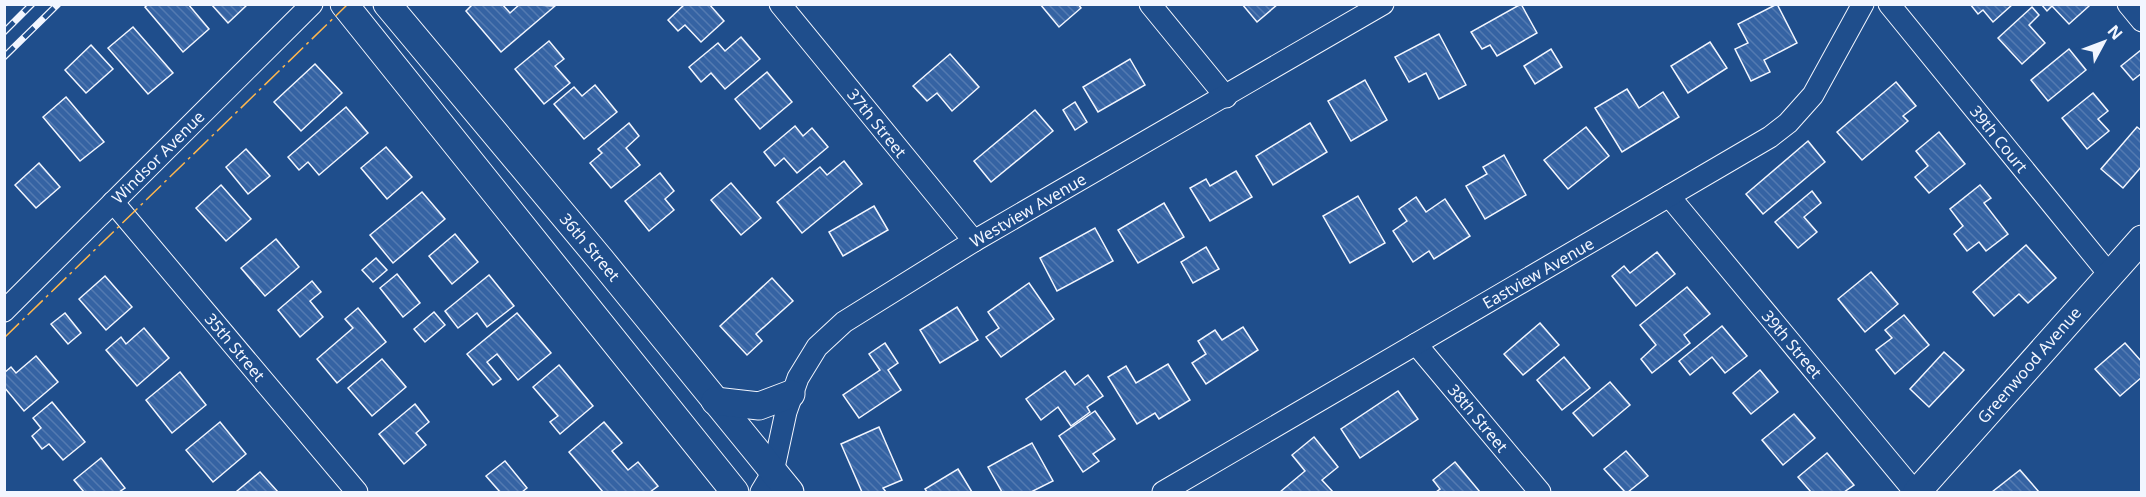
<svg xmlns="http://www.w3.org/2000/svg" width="2146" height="497" font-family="'Noto Sans',sans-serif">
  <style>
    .building { fill: url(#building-back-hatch); stroke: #f2f6ff; stroke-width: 1.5 }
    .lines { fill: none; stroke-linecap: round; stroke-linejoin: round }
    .minor-casing { stroke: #f2f6ff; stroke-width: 23 }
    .tertiary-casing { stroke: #f2f6ff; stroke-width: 29 }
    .minor { stroke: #1f4e8c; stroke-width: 21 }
    .tertiary { stroke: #1f4e8c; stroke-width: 27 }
    .rail-casing { stroke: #f2f6ff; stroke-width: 7 }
    .rail { stroke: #1f4e8c; stroke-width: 4.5; stroke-dasharray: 14; stroke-linecap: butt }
    .power { stroke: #ffb74d; stroke-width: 1.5; stroke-dasharray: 21 4.5 3 4.5; stroke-linecap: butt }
    .labels { text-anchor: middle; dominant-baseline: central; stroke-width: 4.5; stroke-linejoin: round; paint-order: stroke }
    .street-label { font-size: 16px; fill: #f2f6ff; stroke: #1f4e8c }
  </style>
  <defs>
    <pattern id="building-back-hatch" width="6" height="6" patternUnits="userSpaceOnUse" patternTransform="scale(1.5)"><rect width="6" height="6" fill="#3563a3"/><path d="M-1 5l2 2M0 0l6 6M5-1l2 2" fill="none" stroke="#537ab1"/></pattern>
  </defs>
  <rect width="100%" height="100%" fill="#1f4e8c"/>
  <g class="building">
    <polygon points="149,4 188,4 209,29 183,52 145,7"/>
    <polygon points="211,4 248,4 228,23"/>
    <polygon points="473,4 502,4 510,13 520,4 555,6 501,52 466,11"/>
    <polygon points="685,4 709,4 724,21 701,42 685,25 678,31 668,20"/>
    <polygon points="1040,4 1078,4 1081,8 1059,27"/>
    <polygon points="1242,4 1278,4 1257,22"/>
    <polygon points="1521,4 1537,33 1497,56 1490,45 1482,49 1471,32"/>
    <polygon points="1777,4 1797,43 1764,60 1770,72 1751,81 1735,49 1748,43 1738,24"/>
    <polygon points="1970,4 2013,4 1993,22 1983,10 1978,14"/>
    <polygon points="2041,4 2087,4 2089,6 2069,24 2052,6 2047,11"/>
    <polygon points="2032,7 2039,15 2029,25 2045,43 2022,64 1998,38"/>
    <polygon points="133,27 173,73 148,94 108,48"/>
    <polygon points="1439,34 1466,85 1439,99 1426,73 1409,82 1395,57"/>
    <polygon points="741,37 760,59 725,89 711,73 701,82 689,67 718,43 725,51"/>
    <polygon points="549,41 564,59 555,66 570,83 544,104 515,69"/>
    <polygon points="1710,42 1727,68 1688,93 1671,66"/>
    <polygon points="91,45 113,69 86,93 65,70"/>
    <polygon points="1551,49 1562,67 1535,84 1524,66"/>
    <polygon points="2069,49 2086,70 2048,101 2031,80"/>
    <polygon points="2141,50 2142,73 2133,80 2121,66"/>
    <polygon points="950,54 979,87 952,111 937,93 927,101 913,86"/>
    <polygon points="1130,59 1145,85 1098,112 1083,87"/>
    <polygon points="315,64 342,93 301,131 274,102"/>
    <polygon points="767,72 792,102 760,129 735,99"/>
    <polygon points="1365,80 1387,120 1351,141 1328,101"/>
    <polygon points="1896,82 1916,106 1903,116 1908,121 1862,160 1837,132"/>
    <polygon points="595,85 617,112 584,139 554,104 574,87 582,96"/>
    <polygon points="1627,89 1639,108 1663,92 1679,117 1622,152 1595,108"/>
    <polygon points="2093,93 2108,111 2098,119 2109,131 2087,149 2062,118"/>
    <polygon points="66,97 104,142 80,161 43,117"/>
    <polygon points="1075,102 1087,122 1075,130 1063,110"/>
    <polygon points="346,107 368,133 319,175 308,162 299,170 288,157"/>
    <polygon points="1035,110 1053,131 991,182 974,161"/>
    <polygon points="629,123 639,136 626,148 640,165 611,188 590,163 602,153 598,149"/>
    <polygon points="1310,123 1327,152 1273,185 1256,156"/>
    <polygon points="795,126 803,136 812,128 828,147 797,173 784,158 775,166 764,152"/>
    <polygon points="1586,127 1609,156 1568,189 1544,160"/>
    <polygon points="2137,127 2142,131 2142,166 2123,188 2101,169"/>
    <polygon points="1939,132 1965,164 1929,193 1915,177 1928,166 1916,151"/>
    <polygon points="1808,141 1825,162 1763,214 1746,194"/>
    <polygon points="386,147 412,177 387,199 361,168"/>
    <polygon points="246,149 270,176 248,194 226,167"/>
    <polygon points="1504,155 1526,195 1485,219 1466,186 1487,174 1483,167"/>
    <polygon points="844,161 862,184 802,233 777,202 820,167 827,175"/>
    <polygon points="39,163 60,187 36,208 15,185"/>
    <polygon points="1236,171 1252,197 1210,221 1190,188 1206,179 1210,186"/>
    <polygon points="660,173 674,191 665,199 674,210 649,231 625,201"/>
    <polygon points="731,183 761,218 741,235 711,200"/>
    <polygon points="221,185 251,219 226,241 196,208"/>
    <polygon points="1980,185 1991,198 1984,203 2008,234 1986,251 1979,242 1967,251 1954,234 1963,226 1950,209"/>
    <polygon points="1812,191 1821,203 1804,217 1817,232 1798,248 1775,222"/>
    <polygon points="422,192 445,219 393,263 370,235"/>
    <polygon points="1358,196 1385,243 1350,263 1323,216"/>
    <polygon points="1416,197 1426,212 1445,199 1470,236 1434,259 1429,251 1413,262 1393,231 1407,221 1399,209"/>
    <polygon points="1164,203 1184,237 1138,263 1118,230"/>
    <polygon points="874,206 888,230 843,256 829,232"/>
    <polygon points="1095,228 1113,261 1057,291 1040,258"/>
    <polygon points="455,234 478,262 452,284 429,256"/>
    <polygon points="276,239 299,267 265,296 241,268"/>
    <polygon points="2026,245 2056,278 2028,303 2019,294 1994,316 1973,292"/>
    <polygon points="1206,247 1219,269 1193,283 1181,262"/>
    <polygon points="1657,252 1675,274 1636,306 1612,276 1624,266 1630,273"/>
    <polygon points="376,258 387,270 373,282 362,270"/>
    <polygon points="1871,272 1898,304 1865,332 1838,299"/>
    <polygon points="397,274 420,303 403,317 380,288"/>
    <polygon points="489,275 514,306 487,327 477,313 458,328 445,311"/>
    <polygon points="105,276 132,307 106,330 79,299"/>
    <polygon points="772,278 793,301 756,334 762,341 747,355 720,326"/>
    <polygon points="312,281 321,292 310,301 323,317 300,337 278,310"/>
    <polygon points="1029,283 1054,319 1001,357 986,337 999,328 988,312"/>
    <polygon points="1687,287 1710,314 1684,335 1690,343 1652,373 1641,359 1656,345 1640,325"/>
    <polygon points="957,307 978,340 940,363 920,330"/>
    <polygon points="358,308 386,342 337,383 317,359 353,328 345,319"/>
    <polygon points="434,312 445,325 425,342 414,329"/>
    <polygon points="65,313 81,333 68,344 51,324"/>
    <polygon points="517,313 551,353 518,380 497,354 487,362 501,379 493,385 467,354"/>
    <polygon points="1904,315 1929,345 1895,374 1876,350 1892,338 1885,330"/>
    <polygon points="1540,323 1559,345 1523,375 1504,354"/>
    <polygon points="1722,326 1747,356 1725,373 1712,357 1690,375 1679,361"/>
    <polygon points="1243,327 1258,350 1206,384 1192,363 1206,354 1198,341 1215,330 1222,340"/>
    <polygon points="144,328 169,358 137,386 106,350 121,337 126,344"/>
    <polygon points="885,343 898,363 888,370 901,390 859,418 843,395 880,370 869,354"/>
    <polygon points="2125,343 2142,362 2142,377 2120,396 2095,369"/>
    <polygon points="1944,352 1964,370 1929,407 1910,389"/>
    <polygon points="36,356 58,382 24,411 4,387 4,373 11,367 16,373"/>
    <polygon points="1564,357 1590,388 1562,410 1537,380"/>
    <polygon points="382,359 406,387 372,416 348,388"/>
    <polygon points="1168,364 1190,400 1159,419 1155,413 1137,424 1108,377 1126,366 1136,383"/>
    <polygon points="559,365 593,406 560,434 550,422 558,416 533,387"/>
    <polygon points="1760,370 1778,392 1751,414 1733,393"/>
    <polygon points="1065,371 1075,385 1088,375 1103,396 1087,407 1090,412 1071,426 1058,407 1041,420 1026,399"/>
    <polygon points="180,372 206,405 172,433 146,400"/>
    <polygon points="1610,382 1630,405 1593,436 1573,413"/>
    <polygon points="1398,391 1418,419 1360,458 1341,429"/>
    <polygon points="52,402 85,442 63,460 49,444 42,449 32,436 41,428 33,418"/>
    <polygon points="415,404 429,422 416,433 426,445 404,464 379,434"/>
    <polygon points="1095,411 1115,439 1093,454 1099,461 1083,472 1059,436"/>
    <polygon points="1794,414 1815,438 1783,465 1762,440"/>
    <polygon points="220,422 246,454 213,482 186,450"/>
    <polygon points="604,422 622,443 612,451 628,470 638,462 658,486 650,492 603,492 569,452"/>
    <polygon points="879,427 902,480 883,488 886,492 862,492 841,444"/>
    <polygon points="1314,437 1338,467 1322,480 1333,492 1280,492 1305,471 1292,455"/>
    <polygon points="1032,443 1053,481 1031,492 1002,492 988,467"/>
    <polygon points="1626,451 1648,476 1628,492 1625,492 1604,469"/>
    <polygon points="1827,453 1854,485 1844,492 1811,492 1798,477"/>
    <polygon points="101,458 125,488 119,492 84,492 74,480"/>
    <polygon points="505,461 527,488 522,492 500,492 486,476"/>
    <polygon points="1455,462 1480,492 1436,492 1440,489 1433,480"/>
    <polygon points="958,469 972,492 927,492 925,489"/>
    <polygon points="2020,470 2039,492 1992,492"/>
    <polygon points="260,472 278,492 238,492 237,491"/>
  </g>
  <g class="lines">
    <defs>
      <g id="minor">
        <polyline points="780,4 974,241"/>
        <polyline points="1150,4 1226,97"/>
        <polyline points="1889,4 2109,274"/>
        <polyline points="2128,4 2142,21"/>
        <polyline points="1669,196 1915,492"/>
        <polyline points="113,202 357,492"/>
        <polyline points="4,311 312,4"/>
        <polyline points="1416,344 1540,492"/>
        <polyline points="761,492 773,472 786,412 798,378 817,347 844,322 974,241 1383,4"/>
        <polyline points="1163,492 1770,137 1788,123 1813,95 1863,4"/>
      </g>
      <g id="tertiary">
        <polyline points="344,4 735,492"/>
        <polyline points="387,4 601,260 790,492"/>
        <polyline points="715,401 759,406 791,394"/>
        <polyline points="1917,492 2142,239"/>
      </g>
    </defs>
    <use href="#minor" class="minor-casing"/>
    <use href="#tertiary" class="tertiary-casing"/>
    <use href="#minor" class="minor"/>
    <use href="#tertiary" class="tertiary"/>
    <defs>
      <g id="rail">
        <polyline points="4,32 32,4"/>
        <polyline points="4,57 58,4"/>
      </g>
    </defs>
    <use href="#rail" class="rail-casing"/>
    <use href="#rail" class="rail"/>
    <polyline class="power" points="4,338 348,4"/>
  </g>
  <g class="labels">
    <g class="street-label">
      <text transform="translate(877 123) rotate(51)">37th Street</text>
      <text transform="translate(1999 139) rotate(51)">39th Court</text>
      <text transform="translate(158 157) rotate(-45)">Windsor Avenue</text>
      <text transform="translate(1028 210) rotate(-30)">Westview Avenue</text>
      <text transform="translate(590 247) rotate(50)">36th Street</text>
      <text transform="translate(1538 273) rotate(-30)">Eastview Avenue</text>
      <text transform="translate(1792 344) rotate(50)">39th Street</text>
      <text transform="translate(235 347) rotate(50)">35th Street</text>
      <text transform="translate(2029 365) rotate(-49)">Greenwood Avenue</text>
      <text transform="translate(1478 418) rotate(50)">38th Street</text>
    </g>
  </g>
  <rect width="2146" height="497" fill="none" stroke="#f2f6ff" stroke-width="12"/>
  <g transform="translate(2104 42) rotate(49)" stroke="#1f4e8c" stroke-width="4.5" paint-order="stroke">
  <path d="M0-4.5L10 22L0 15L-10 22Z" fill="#f2f6ff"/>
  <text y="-9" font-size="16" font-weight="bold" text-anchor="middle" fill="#f2f6ff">N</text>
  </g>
</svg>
